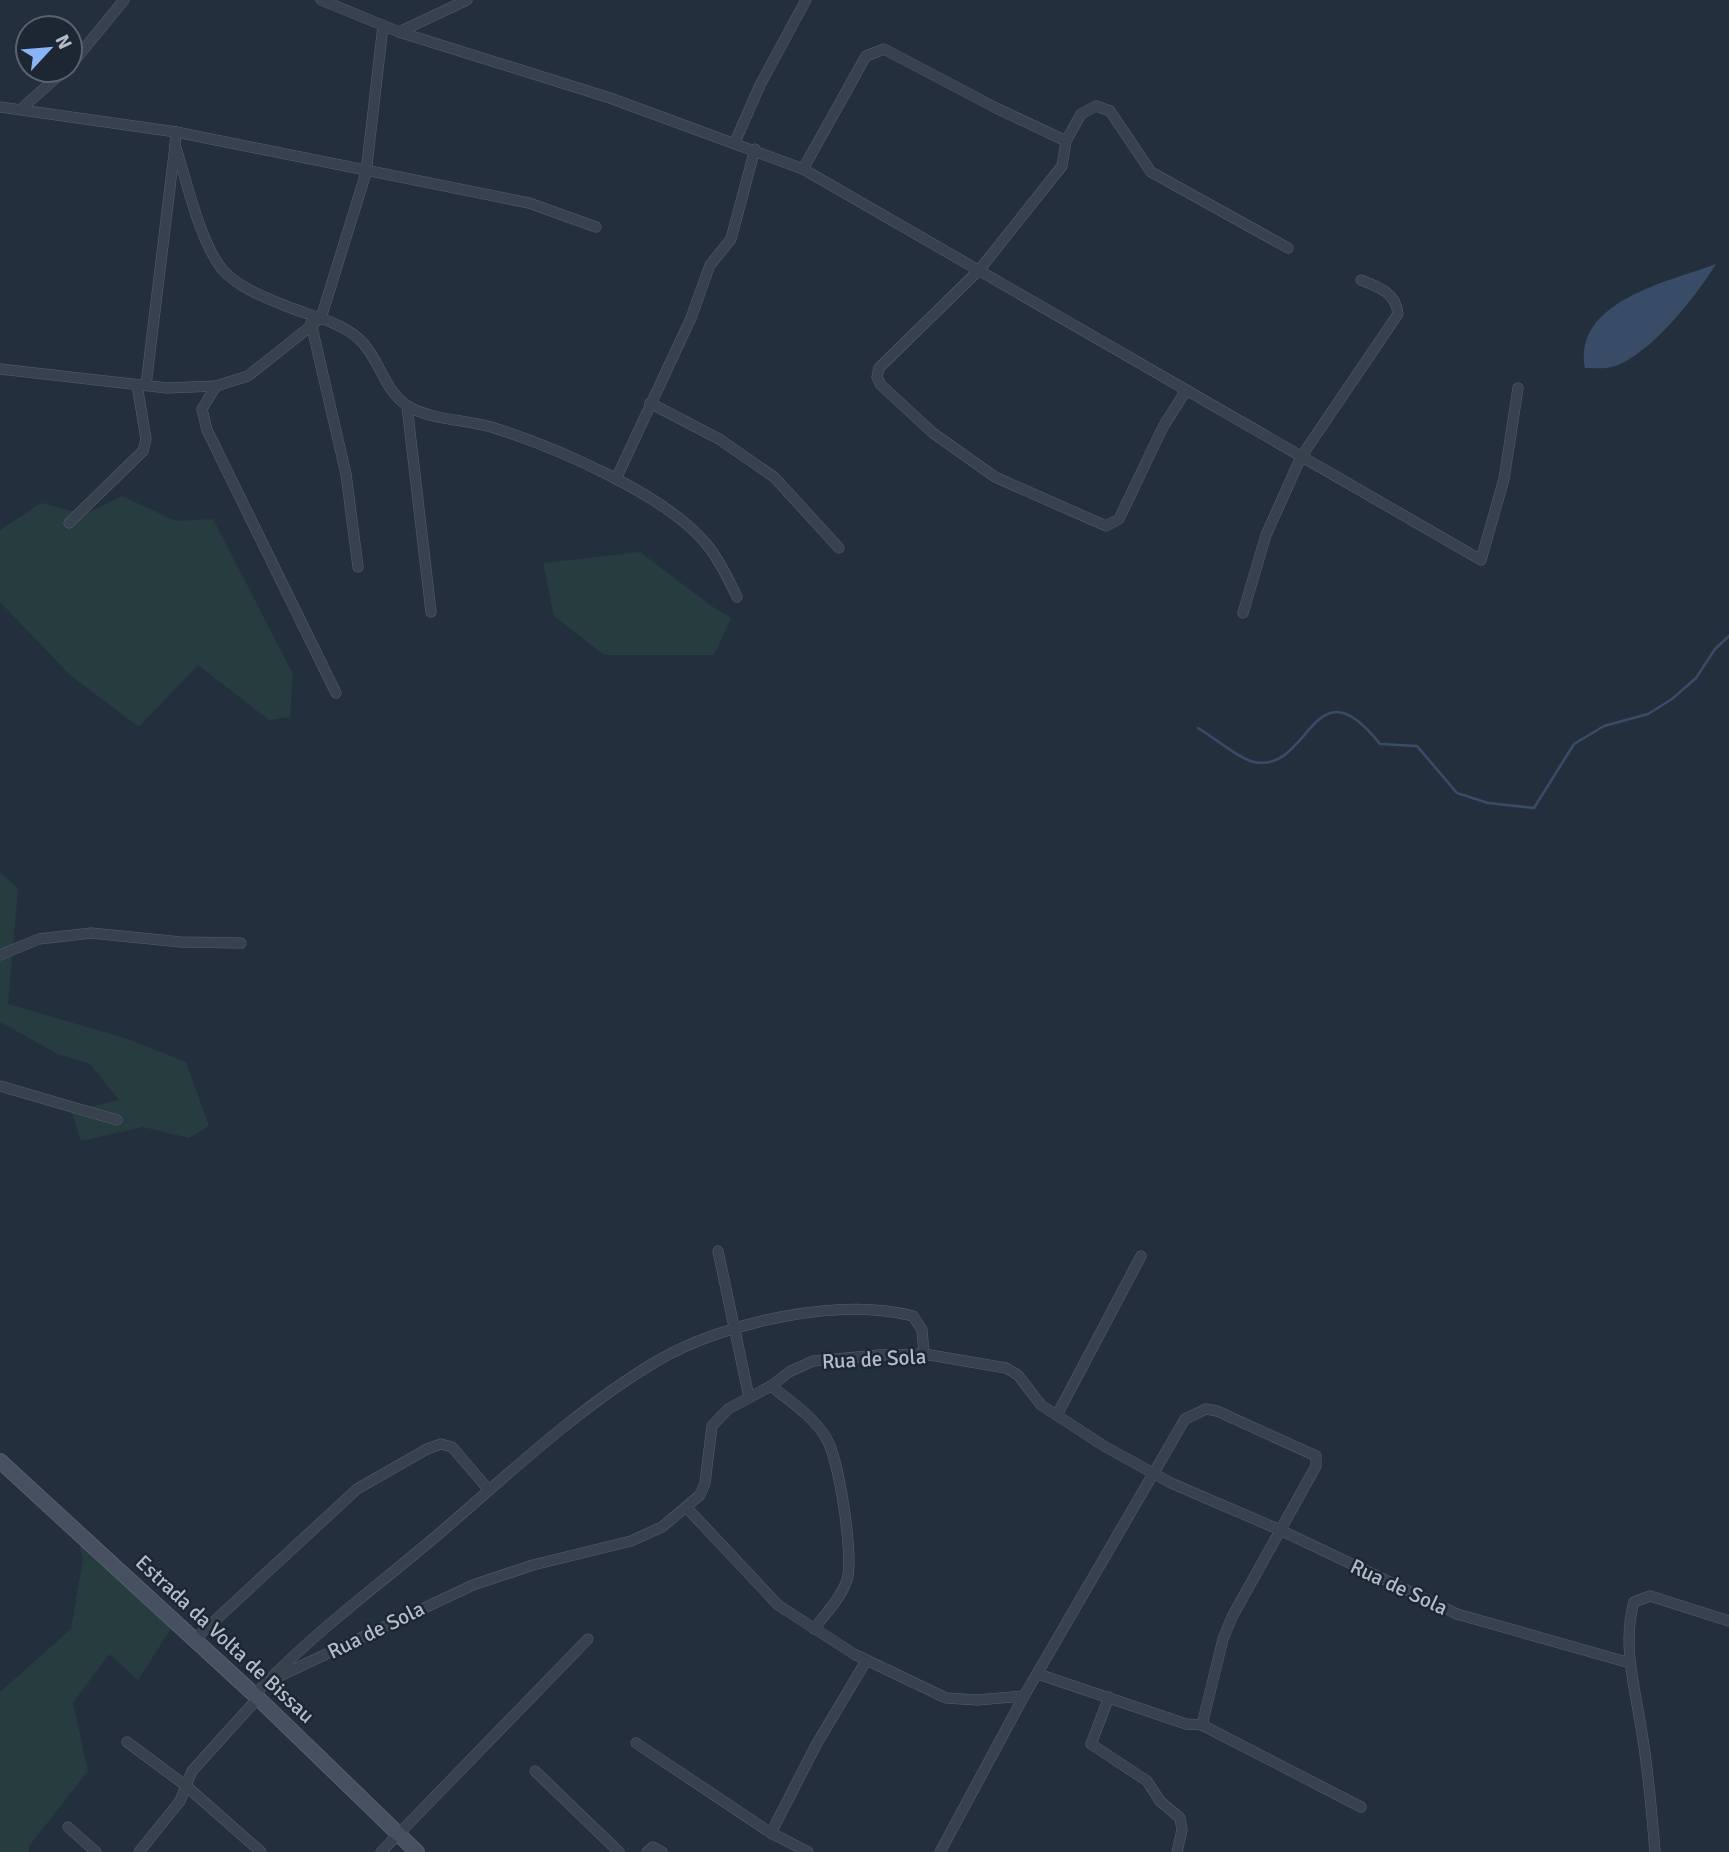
<svg xmlns="http://www.w3.org/2000/svg" width="1729" height="1852" font-family="Signika,sans-serif">
  <style>
    .green { fill: #263c3f }
    .water { fill: #394c67 }
    .lines { fill: none; stroke-linecap: round; stroke-linejoin: round }
    .stream { stroke: #394c67; stroke-width: 2.5 }
    .street-casing { stroke: #565f6c; stroke-width: 11 }
    .secondary-casing { stroke: #565f6c; stroke-width: 16 }
    .street { stroke: #38414e; stroke-width: 10 }
    .secondary { stroke: #465061; stroke-width: 14 }
    .labels { text-anchor: middle; dominant-baseline: central; stroke-width: 5; stroke-linejoin: round; paint-order: stroke }
    .street-label { font-size: 21px; fill: #b4bcc9; stroke: #1d2633 }
  </style>
  <rect width="100%" height="100%" fill="#242f3e"/>
  <g class="green">
    <polygon points="122,496 176,521 213,519 293,674 290,717 269,720 198,665 139,727 70,675 0,602 0,530 41,503 85,514"/>
    <polygon points="640,552 710,605 731,618 714,655 604,655 554,616 543,563"/>
    <polygon points="0,872 18,888 8,1004 128,1039 186,1062 209,1126 189,1138 143,1127 81,1141 71,1111 119,1100 90,1064 58,1054 0,1022"/>
    <polygon points="78,1538 172,1627 138,1680 109,1654 73,1703 88,1771 29,1846 29,1852 0,1852 0,1692 71,1629 83,1559"/>
  </g>
  <path class="water" d="M 1716,264 C 1697,295 1649,357 1612,367 C 1604,369 1593,368 1585,368 C 1573,301 1668,282 1716,264 Z"/>
  <g class="lines">
    <path class="stream" d="M 1198,728 C 1212,736 1239,759 1254,762 C 1311,774 1312,658 1380,744 L 1417,746 L 1457,793 L 1488,803 L 1534,808 L 1574,744 L 1604,726 L 1648,714 L 1672,699 L 1696,678 L 1715,649 L 1729,636"/>
    <defs>
      <g id="street">
        <polyline points="321,0 399,32 610,98 803,169 1481,560 1504,479 1518,388"/>
        <polyline points="399,32 467,0"/>
        <polyline points="70,66 124,0"/>
        <polyline points="0,107 176,132 529,203 596,227"/>
        <polyline points="22,108 65,70"/>
        <path d="M 176,132 L 175,145 C 187,181 199,240 222,269 C 238,288 269,299 291,308 C 315,317 345,323 363,343 C 382,364 385,395 413,409 C 436,420 466,420 491,427 C 553,446 668,495 708,546 C 720,561 729,580 737,597"/>
        <polyline points="735,142 760,85 806,0"/>
        <polyline points="803,169 866,56 884,49 996,108 1066,141"/>
        <polyline points="311,323 346,474 358,567"/>
        <polyline points="0,369 167,388 216,386 248,376 321,318 366,173 383,26"/>
        <polyline points="146,385 175,146"/>
        <polyline points="216,386 202,409 207,430 336,693"/>
        <polyline points="1185,392 1163,427 1119,519 1106,526 995,477 933,433 881,385 877,377 879,368 980,269 1062,166 1066,141 1081,114 1096,106 1110,111 1151,172 1288,248"/>
        <polyline points="650,403 719,439 774,477 839,548"/>
        <polyline points="407,406 431,612"/>
        <polyline points="616,479 691,318 710,265 731,239 755,149"/>
        <polyline points="69,523 143,451 146,439 137,385"/>
        <path d="M 1243,613 L 1266,535 L 1301,457 L 1398,314 C 1396,293 1379,287 1361,280"/>
        <polyline points="0,955 39,939 91,933 181,942 241,943"/>
        <polyline points="0,1086 117,1120"/>
        <polyline points="718,1251 749,1397"/>
        <path d="M 771,1386 C 790,1401 814,1417 826,1438 C 839,1458 854,1557 847,1580 C 841,1598 825,1614 814,1629"/>
        <polyline points="1057,1415 1141,1256"/>
        <polyline points="687,1508 778,1605 854,1654 946,1698 977,1700 1024,1696"/>
        <polyline points="195,1639 357,1489 427,1449 441,1444 452,1447 488,1489"/>
        <path d="M 273,1676 C 327,1622 384,1581 441,1532 C 511,1472 578,1408 657,1361 C 723,1322 839,1297 913,1316 L 922,1330 L 924,1354"/>
        <polyline points="254,1695 267,1682 473,1585 533,1565 631,1541 662,1527 700,1495 705,1483 712,1426 728,1409 771,1386 789,1372 813,1361 879,1355 924,1354 1006,1368 1018,1375 1041,1405 1104,1446 1171,1483 1278,1529 1457,1614 1630,1663"/>
        <polyline points="1109,1697 1091,1744 1147,1781 1160,1801 1180,1818 1182,1830 1177,1852"/>
        <polyline points="1202,1725 1361,1807"/>
        <polyline points="127,1742 185,1785 261,1852"/>
        <polyline points="636,1743 771,1833 808,1852"/>
        <polyline points="535,1771 619,1852"/>
        <polyline points="68,1827 96,1852"/>
        <polyline points="771,1833 816,1745 866,1661"/>
        <polyline points="139,1852 180,1801 192,1771 258,1698"/>
        <polyline points="381,1852 588,1639"/>
        <polyline points="647,1852 653,1847 662,1852"/>
        <polyline points="940,1852 1024,1696 1185,1419 1206,1409 1217,1411 1316,1456 1316,1466 1232,1617 1223,1639 1202,1725 1186,1724 1038,1674"/>
        <path d="M 1655,1852 C 1652,1815 1649,1777 1643,1740 C 1637,1695 1621,1647 1634,1602 L 1650,1596 L 1729,1621"/>
      </g>
      <polyline id="secondary" points="0,1461 258,1698 417,1852"/>
    </defs>
    <use href="#street" class="street-casing"/>
    <use href="#secondary" class="secondary-casing"/>
    <use href="#street" class="street"/>
    <use href="#secondary" class="secondary"/>
  </g>
  <g class="labels">
    <g class="street-label">
      <text transform="translate(874 1359) rotate(-3)">Rua de Sola</text>
      <text transform="translate(1399 1587) rotate(25)">Rua de Sola</text>
      <text transform="translate(376 1630) rotate(-26)">Rua de Sola</text>
      <text transform="translate(225 1639) rotate(43)">Estrada da Volta de Bissau</text>
    </g>
  </g>
  <g transform="translate(49 49) rotate(64)"><circle r="33" fill="#1d2633" stroke="#59626f" stroke-width="2"/>
  <path d="M0-5L12 26L0 18L-12 26Z" fill="#8ab4f8"/>
  <text y="-10" font-size="19" font-weight="bold" text-anchor="middle" fill="#b4bcc9">N</text>
  </g>
</svg>
